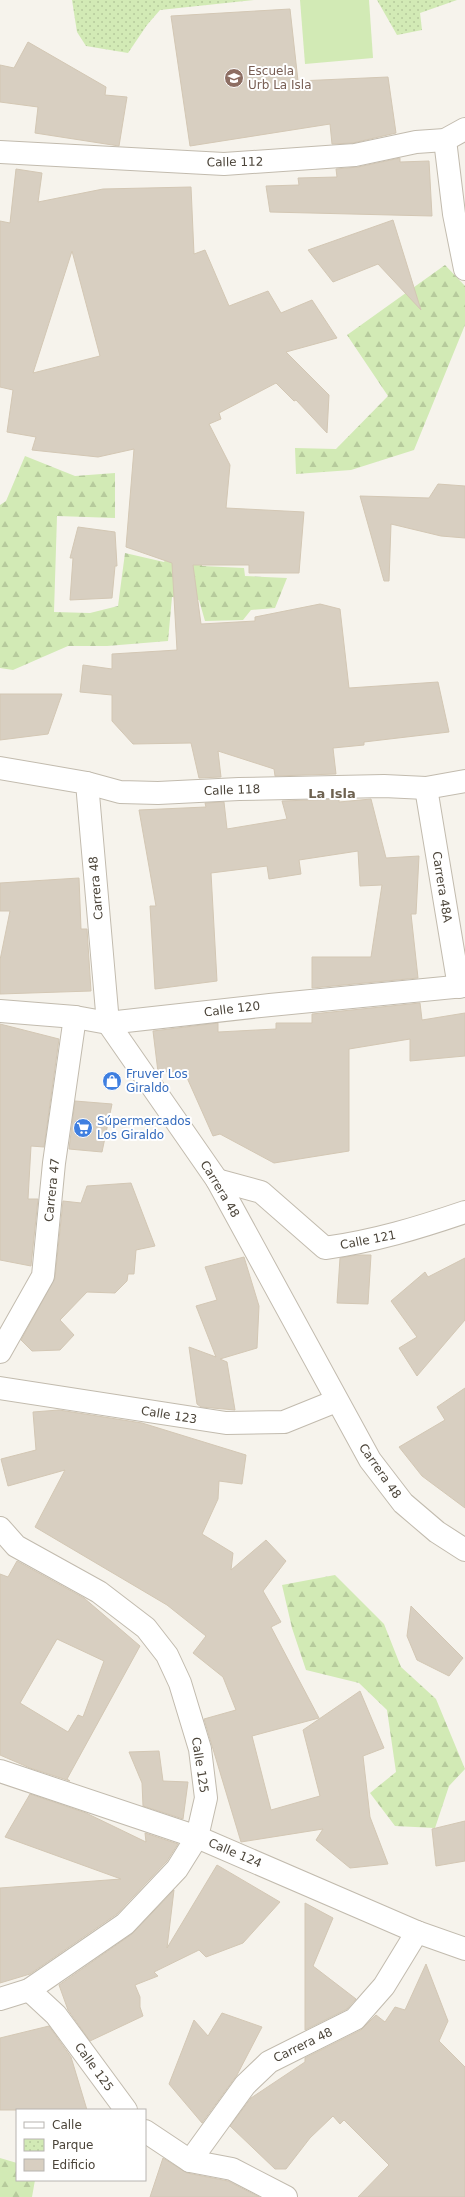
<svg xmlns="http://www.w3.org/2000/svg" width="465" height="2197" font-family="'DejaVu Sans',sans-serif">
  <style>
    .forest { fill: url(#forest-firs) }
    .park { fill: url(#park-dots) }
    .pitch { fill: #d2eab5 }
    .building { fill: #d8cfc1; stroke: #d3c7b4; fill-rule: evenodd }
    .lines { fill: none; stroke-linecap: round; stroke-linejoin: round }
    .minor-casing { stroke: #c2bbae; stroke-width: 24 }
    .tertiary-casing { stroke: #c2bbae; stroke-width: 24 }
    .minor { stroke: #fff; stroke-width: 22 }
    .tertiary { stroke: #fff; stroke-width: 22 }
    .labels { text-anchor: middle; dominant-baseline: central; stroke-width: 4; stroke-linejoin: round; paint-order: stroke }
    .education-label { font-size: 12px; fill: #785e54; stroke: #fff; text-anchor: start }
    .street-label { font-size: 12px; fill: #4b4439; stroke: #fff }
    .shop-label { font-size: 12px; fill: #366cbe; stroke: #fff; text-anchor: start }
    .neighbourhood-label { font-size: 13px; font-weight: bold; fill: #6e6250; stroke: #fff }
  </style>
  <defs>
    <pattern id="forest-firs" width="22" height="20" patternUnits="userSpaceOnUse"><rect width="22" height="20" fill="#d2eab5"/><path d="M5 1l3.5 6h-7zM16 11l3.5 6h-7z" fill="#b6ca9c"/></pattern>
    <pattern id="park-dots" width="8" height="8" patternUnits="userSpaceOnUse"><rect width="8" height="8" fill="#d2eab5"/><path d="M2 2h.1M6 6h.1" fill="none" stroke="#b6ca9c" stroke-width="1.8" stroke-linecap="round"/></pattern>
  </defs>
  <rect width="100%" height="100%" fill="#f6f3ec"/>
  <g class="forest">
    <polygon points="445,265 465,286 465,325 414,450 351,470 296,474 295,448 336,449 388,396 347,335"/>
    <polygon points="25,456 75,476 115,473 115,518 57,516 54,612 90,613 118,606 125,553 164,562 172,548 202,548 202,566 244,568 245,576 287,578 275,608 251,610 243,620 205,621 199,600 172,597 168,641 107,646 68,646 13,670 0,668 0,505 6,501"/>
    <polygon points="335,1575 384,1624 401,1667 436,1699 465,1769 449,1786 435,1828 395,1826 370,1793 396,1772 387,1710 359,1683 306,1670 292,1628 282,1585"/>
    <polygon points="0,2158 17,2163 17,2180 35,2180 32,2197 0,2197"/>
  </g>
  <g class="park">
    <polygon points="72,0 254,0 160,10 147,25 128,53 86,46 77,32"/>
    <polygon points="377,0 457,0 420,13 422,30 397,35"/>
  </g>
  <polygon class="pitch" points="300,0 369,0 373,58 305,64"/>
  <g class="building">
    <polygon points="290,9 298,81 388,77 396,133 353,143 332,144 330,124 190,146 171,16"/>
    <polygon points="28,42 106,87 105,95 127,97 119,146 35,133 38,107 0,102 0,65 14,68"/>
    <polygon points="400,158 400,162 429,161 432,216 270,212 266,186 299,185 298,178 337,177 336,169 358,167"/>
    <path d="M 16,169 L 42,173 L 38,202 L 103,189 L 191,187 L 194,254 L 205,250 L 229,306 L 268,291 L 281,313 L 312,300 L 337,338 L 286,352 L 329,395 L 327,433 L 296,400 L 294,401 L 276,383 L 219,413 L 221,419 L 209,424 L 230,465 L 226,508 L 304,512 L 299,573 L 249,573 L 249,565 L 193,565 L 201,624 L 255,621 L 255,617 L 320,604 L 340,609 L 349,688 L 438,682 L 449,732 L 364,742 L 364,745 L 333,748 L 336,774 L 275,776 L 274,769 L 218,751 L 221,777 L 199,778 L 191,743 L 133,744 L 112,721 L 112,695 L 80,692 L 83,665 L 112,669 L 112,654 L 177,650 L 172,563 L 126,547 L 134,449 L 98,457 L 32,450 L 36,437 L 7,432 L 13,390 L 0,387 L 0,221 L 10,223 ZM 72,251 L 100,356 L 33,373 Z"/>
    <polygon points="393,220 421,310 378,264 333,282 308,250"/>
    <polygon points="438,484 465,486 465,538 441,536 391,524 389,581 384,581 360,496 429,498"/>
    <polygon points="78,527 115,532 117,566 115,566 112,598 70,600 73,558 70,558"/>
    <polygon points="0,694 62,694 48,734 0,740"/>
    <polygon points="339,799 339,802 371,799 386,858 419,856 416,914 411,914 418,978 312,988 312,957 371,957 382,885 360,886 358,851 299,860 301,874 269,879 267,866 211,873 217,981 155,989 150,906 156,906 139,810 206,807 205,803 224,802 227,829 287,819 282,801"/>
    <polygon points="79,878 81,929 87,929 91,991 0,994 0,960 10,911 0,911 0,883"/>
    <polygon points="420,1003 422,1020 465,1013 465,1056 410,1061 410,1039 349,1049 349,1151 274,1163 220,1134 213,1136 184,1071 158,1072 153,1031 218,1023 218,1032 276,1029 276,1023 312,1023 312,1014"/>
    <polygon points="0,1024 59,1039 44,1147 31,1146 28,1199 38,1199 31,1266 0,1260"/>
    <polygon points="75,1101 112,1104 102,1152 69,1149"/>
    <polygon points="131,1183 155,1246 136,1250 134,1274 128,1274 127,1281 115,1293 87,1292 60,1320 74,1335 60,1350 32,1351 21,1340 55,1278 63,1201 81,1203 87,1186"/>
    <polygon points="357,1255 371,1255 368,1304 337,1303 340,1258"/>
    <polygon points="244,1257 259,1306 257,1348 220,1359 227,1362 235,1410 201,1407 197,1404 189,1347 216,1357 196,1306 217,1300 205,1267"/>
    <polygon points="465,1258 465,1320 417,1376 399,1348 417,1337 391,1301 425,1272 428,1277"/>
    <polygon points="465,1388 465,1508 422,1476 399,1447 445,1420 437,1407"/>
    <polygon points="59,1410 142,1423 246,1455 242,1484 219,1481 218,1499 202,1534 233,1553 231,1570 266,1540 286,1561 263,1591 281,1622 271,1627 319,1718 252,1736 271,1810 320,1796 303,1730 360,1691 384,1748 363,1756 370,1817 388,1864 350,1868 316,1840 323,1829 241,1842 204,1719 236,1710 223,1677 193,1653 206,1636 167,1605 35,1527 65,1470 8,1486 1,1459 36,1450 33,1412"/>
    <path d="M 17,1561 L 84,1598 L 140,1646 L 67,1779 L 70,1781 L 30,1768 L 0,1755 L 0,1574 L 8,1577 ZM 57,1639 L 104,1661 L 83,1717 L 78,1715 L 68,1732 L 20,1703 Z"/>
    <polygon points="411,1606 463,1658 449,1676 417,1660 407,1636"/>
    <polygon points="159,1751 163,1781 188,1782 183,1819 143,1806 142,1783 129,1752"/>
    <polygon points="30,1794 86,1813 146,1842 145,1833 178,1844 167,1861 117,1914 30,1974 0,1983 0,1888 121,1879 5,1837"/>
    <polygon points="465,1821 465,1861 436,1866 432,1829"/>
    <polygon points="217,1865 280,1902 243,1943 206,1957 199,1950 154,1972 158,1976 135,1985 140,1997 140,2007 143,2016 90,2041 68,2010 59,1985 132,1934 174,1890 167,1948"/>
    <polygon points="305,1903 333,1918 313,1966 356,1999 347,2009 305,2030"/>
    <polygon points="426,1964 448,2021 439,2041 465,2067 465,2197 358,2197 389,2165 344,2120 340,2124 333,2116 310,2138 286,2169 275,2169 230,2126 251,2098 305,2062 305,2058 361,2030 376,2015 385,2022 395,2007 405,2010"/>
    <polygon points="222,2013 262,2027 237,2075 202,2123 169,2084 194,2020 208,2036"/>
    <polygon points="49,2026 71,2057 87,2110 0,2110 0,2038"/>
    <polygon points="163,2158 187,2173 228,2181 259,2197 150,2197"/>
  </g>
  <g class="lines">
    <defs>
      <g id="minor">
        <polyline points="445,140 454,214 465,269"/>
        <polyline points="0,152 224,164 355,155 416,142 445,140 465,129"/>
        <polyline points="87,783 120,792 158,793 239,789 384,786 426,788 465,781"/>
        <polyline points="426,788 459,987"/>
        <polyline points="0,1011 75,1017 108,1023 270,1005 465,986"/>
        <path d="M 217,1180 L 261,1192 L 325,1248 C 375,1241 418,1228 465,1212"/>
        <polyline points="0,1352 43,1276 54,1163 75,1017"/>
        <polyline points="0,1388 226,1423 284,1422 336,1401"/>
        <polyline points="0,1528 16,1546 99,1592 146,1628 167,1655 180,1683 200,1749 206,1798 197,1837 177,1869 125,1924 29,1990 0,1999"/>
        <polyline points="0,1771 197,1837 417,1932 465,1949"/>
        <polyline points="29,1990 56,2015 126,2110"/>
        <polyline points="145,2131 190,2161 232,2169 286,2197"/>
        <polyline points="190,2161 245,2085 269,2062 355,2019 384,1986 417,1932"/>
      </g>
      <polyline id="tertiary" points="0,768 87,783 108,1023 217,1180 370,1460 403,1503 437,1532 465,1550"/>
    </defs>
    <use href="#minor" class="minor-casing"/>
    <use href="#tertiary" class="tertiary-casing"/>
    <use href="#minor" class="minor"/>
    <use href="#tertiary" class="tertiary"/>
  </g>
  <defs>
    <symbol id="school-disc" viewBox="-11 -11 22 22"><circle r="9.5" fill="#8d6e63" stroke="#fff"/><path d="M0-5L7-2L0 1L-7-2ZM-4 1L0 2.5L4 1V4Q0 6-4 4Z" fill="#fff"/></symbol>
    <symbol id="shop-disc" viewBox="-11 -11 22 22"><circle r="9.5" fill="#3f7fe0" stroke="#fff"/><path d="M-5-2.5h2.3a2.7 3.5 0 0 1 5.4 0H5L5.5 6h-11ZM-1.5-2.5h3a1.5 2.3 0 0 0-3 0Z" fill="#fff"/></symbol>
    <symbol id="supermarket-disc" viewBox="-11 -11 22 22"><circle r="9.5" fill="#3f7fe0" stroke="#fff"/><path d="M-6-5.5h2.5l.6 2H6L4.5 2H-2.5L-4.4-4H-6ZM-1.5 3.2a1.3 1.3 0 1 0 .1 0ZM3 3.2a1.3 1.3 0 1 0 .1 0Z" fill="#fff"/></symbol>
  </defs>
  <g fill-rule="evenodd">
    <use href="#school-disc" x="223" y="67" width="22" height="22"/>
    <use href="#shop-disc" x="101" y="1070" width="22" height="22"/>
    <use href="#supermarket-disc" x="72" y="1117" width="22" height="22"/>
  </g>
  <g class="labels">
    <g class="education-label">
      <text x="248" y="71">Escuela<tspan x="248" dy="14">Urb La Isla</tspan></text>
    </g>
    <g class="street-label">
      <text transform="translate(235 162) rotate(-1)">Calle 112</text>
      <text transform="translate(232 790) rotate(-2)">Calle 118</text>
      <text transform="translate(442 887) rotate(81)">Carrera 48A</text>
      <text transform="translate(96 888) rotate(-95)">Carrera 48</text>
      <text transform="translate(232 1009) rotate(-7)">Calle 120</text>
      <text transform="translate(220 1189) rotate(59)">Carrera 48</text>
      <text transform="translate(52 1190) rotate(-84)">Carrera 47</text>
      <text transform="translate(368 1240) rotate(-11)">Calle 121</text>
      <text transform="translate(169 1415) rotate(9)">Calle 123</text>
      <text transform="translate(380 1471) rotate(55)">Carrera 48</text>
      <text transform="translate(200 1765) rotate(81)">Calle 125</text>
      <text transform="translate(235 1853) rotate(23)">Calle 124</text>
      <text transform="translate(303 2045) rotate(-26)">Carrera 48</text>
      <text transform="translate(94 2067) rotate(54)">Calle 125</text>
    </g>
    <g class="shop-label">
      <text x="126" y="1074">Fruver Los<tspan x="126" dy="14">Giraldo</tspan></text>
      <text x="97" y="1121">Súpermercados<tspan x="97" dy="14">Los Giraldo</tspan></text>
    </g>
    <g class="neighbourhood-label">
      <text x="332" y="793">La Isla</text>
    </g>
  </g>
  <rect x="16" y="2109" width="130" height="72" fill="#ffffff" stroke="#b7b4b0"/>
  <rect x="24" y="2122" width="20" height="6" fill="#ffffff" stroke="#b7b4b0"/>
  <text x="52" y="2129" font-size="12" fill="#4b4439">Calle</text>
  <rect x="24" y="2139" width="20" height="12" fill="url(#park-dots)" stroke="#b7b4b0"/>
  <text x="52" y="2149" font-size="12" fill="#4b4439">Parque</text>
  <rect x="24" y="2159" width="20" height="12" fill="#d8cfc1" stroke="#b7b4b0"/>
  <text x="52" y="2169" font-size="12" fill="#4b4439">Edificio</text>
</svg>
